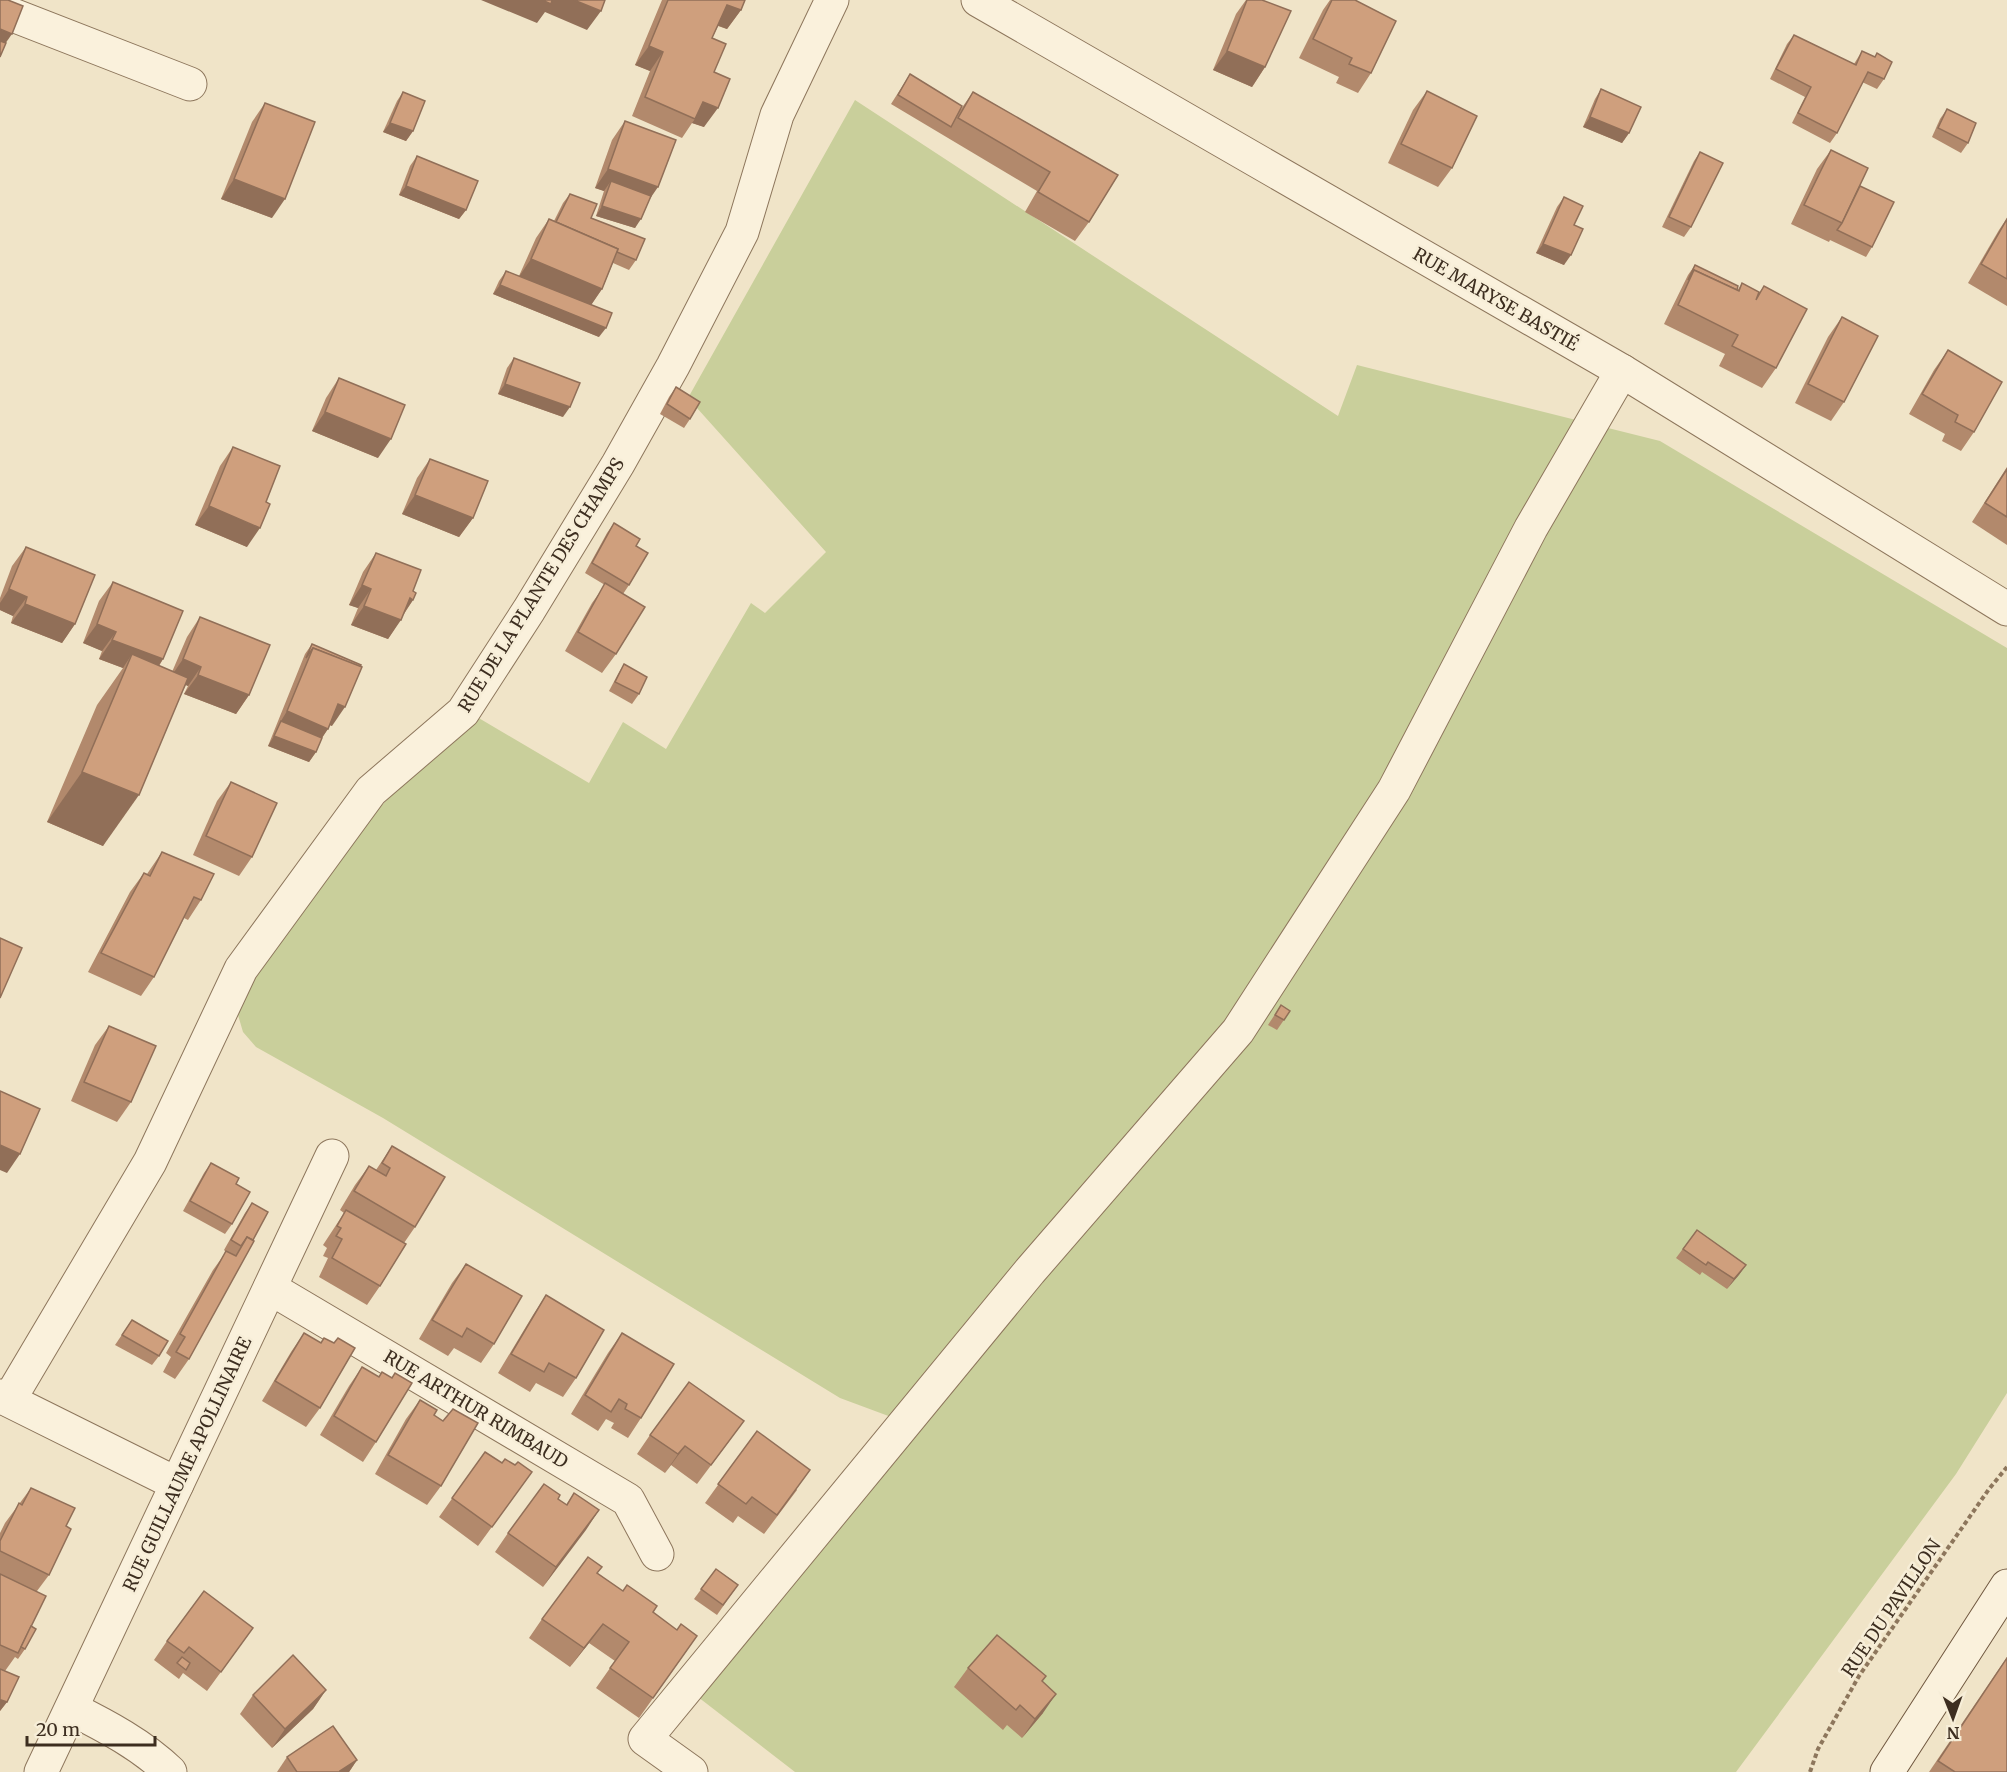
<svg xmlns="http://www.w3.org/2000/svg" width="2007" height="1772" font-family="Merriweather,serif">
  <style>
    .green { fill: #c9cf9b }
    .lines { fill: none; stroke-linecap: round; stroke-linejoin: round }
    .street-casing { stroke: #8d765c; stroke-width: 35 }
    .secondary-casing { stroke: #6f573f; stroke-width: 35 }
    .path { stroke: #8d765c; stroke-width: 4; stroke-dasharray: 4.5 3; stroke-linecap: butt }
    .street { stroke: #faf1dc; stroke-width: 33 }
    .secondary { stroke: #faf1dc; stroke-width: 33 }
    .wall { fill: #b2896c }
    .shaded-wall { fill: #916f58 }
    .building { fill: #cf9f7d; stroke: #916f58; stroke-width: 1.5 }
    .labels { text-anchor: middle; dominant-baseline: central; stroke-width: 5; stroke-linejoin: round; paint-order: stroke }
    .street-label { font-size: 18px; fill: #3d2e20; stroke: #f7eed8 }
  </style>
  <rect width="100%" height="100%" fill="#f0e4c8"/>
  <polygon class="green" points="855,100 1338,416 1357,365 1660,441 2007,648 2007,1393 1956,1474 1736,1772 795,1772 698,1697 910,1424 840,1398 383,1118 256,1047 243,1032 238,1015 241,1000 267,951 326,874 378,809 404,783 452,744 477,717 589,783 623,722 666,749 751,603 765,613 826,552 688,398"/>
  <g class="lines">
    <defs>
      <g id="street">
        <polyline points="978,0 1622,371 2007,609"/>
        <polyline points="0,10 190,84"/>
        <polyline points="270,1288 628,1500 657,1554"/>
        <polyline points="0,1396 177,1484"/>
        <polyline points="9,1400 150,1162 241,969 371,791 463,712 529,610 618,464 673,366 742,232 777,115 832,0"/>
        <path d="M 72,1709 C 106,1726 142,1745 170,1772"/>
        <polyline points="41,1772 332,1156"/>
        <polyline points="691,1772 645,1739 1030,1271 1238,1031 1394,790 1531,528 1622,371"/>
      </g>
      <polyline id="secondary" points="1887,1772 2007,1586"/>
    </defs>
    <use href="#street" class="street-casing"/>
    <use href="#secondary" class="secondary-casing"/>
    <polyline class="path" points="1810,1772 1818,1749 1859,1676 1989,1489 2007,1467"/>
    <use href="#street" class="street"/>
    <use href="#secondary" class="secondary"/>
  </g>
  <g class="wall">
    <polygon points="662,0 745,0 741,10 727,29 718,26 712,38 714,72 704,127 692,123 682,138 632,116 650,71 635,65"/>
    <polygon points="1246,0 1262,0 1265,67 1252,87 1213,70 1236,14"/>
    <polygon points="1330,0 1355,0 1371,73 1358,93 1336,83 1339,77 1299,58 1323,10"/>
    <polygon points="1794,35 1854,64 1862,51 1875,57 1877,53 1884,79 1877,89 1862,82 1837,133 1830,143 1792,123 1805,97 1770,79 1787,44"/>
    <polygon points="910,74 961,109 973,92 1118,175 1089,222 1075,241 1025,212 1037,191 891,104"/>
    <polygon points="1601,89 1629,133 1622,143 1583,127 1595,99"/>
    <polygon points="1427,91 1452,168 1438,187 1388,163 1413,110"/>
    <polygon points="403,92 413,131 406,141 383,132 397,101"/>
    <polygon points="265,103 272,218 221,199 252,122"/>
    <polygon points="1947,109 1968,143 1961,153 1932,137 1940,119"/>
    <polygon points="625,121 651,196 635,228 596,216 604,191 595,188 612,140"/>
    <polygon points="1831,150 1860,186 1872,247 1866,257 1830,240 1829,242 1791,224 1817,169"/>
    <polygon points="1700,152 1691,227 1684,237 1662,227 1694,161"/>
    <polygon points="417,156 466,210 459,219 399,195 410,166"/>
    <polygon points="570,194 591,218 636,260 629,270 613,263 602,289 591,305 599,337 493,294 499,281 506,271 519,276 536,238 549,219 554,221 563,203"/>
    <polygon points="1564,197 1574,225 1564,265 1536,253 1557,207"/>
    <polygon points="2007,218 2007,306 1968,283 1999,230"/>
    <polygon points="1695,265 1737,291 1742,283 1759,293 1764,286 1776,368 1762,388 1719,366 1725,354 1664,324 1688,275"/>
    <polygon points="1842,317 1844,402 1831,421 1795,403 1828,337"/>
    <polygon points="1948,350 1974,432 1961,451 1942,441 1945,434 1909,414 1934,370"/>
    <polygon points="514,358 563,417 498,394 507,368"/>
    <polygon points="339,378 378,458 312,431 326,398"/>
    <polygon points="676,387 690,419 684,428 660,414 669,397"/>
    <polygon points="233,447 247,547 195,525 220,466"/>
    <polygon points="430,459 473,518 459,537 402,514 417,478"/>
    <polygon points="2007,467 2007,545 1972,522"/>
    <polygon points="614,523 636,546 629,585 623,594 616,654 602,673 565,651 592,603 605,585 585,573 607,533"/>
    <polygon points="26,547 75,624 62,643 11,623 13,616 0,610 0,598 12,566"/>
    <polygon points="376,553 413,591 413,600 388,639 351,625 358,608 349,605 363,572"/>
    <polygon points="113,582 163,659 159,666 172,672 187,637 200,617 249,695 236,714 184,694 188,686 186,685 103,846 47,822 97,705 123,668 99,659 102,651 83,643 99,601"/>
    <polygon points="312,644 332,726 330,725 322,738 316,752 309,762 268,746 305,654"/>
    <polygon points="624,664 639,694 632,704 609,691 618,674"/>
    <polygon points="231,782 252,857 239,876 193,855 217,801"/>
    <polygon points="162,852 201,900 188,920 184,918 154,977 141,996 88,972 130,892 144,873 147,874"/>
    <polygon points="1281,1005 1290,1011 1277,1030 1268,1025"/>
    <polygon points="109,1026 131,1102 117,1122 71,1101 95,1045"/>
    <polygon points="392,1146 415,1227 404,1243 380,1286 367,1305 319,1277 328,1258 323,1256 327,1248 323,1245 344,1213 340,1210 355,1185 369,1166 376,1170"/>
    <polygon points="211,1163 236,1184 232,1224 225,1234 183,1211 204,1173"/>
    <polygon points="252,1203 268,1212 189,1359 175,1379 163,1372 171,1357 166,1353 213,1270 226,1252 224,1250 245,1213"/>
    <polygon points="1697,1230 1746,1265 1727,1289 1702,1272 1700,1275 1676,1258"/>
    <polygon points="466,1264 494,1344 481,1363 454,1348 448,1356 419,1339 452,1283"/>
    <polygon points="546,1295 576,1378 563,1397 536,1383 530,1392 498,1373 533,1315"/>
    <polygon points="132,1320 159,1356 152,1365 115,1345"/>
    <polygon points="304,1333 321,1343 320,1408 306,1427 262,1401 291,1352"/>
    <polygon points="622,1333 641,1418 628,1438 611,1428 614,1423 606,1419 598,1431 571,1414 608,1353"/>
    <polygon points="362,1367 376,1442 363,1462 320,1435 349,1386"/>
    <polygon points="420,1400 441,1486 427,1505 375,1474 406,1419"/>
    <polygon points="757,1431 797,1490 764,1534 738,1516 733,1523 705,1503"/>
    <polygon points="650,1435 730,1440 697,1484 671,1465 665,1473 637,1454"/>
    <polygon points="485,1452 502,1463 515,1465 532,1472 478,1546 439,1517"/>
    <polygon points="31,1488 66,1526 49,1575 37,1591 31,1626 25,1649 18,1659 15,1657 5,1671 7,1702 0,1711 0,1533 5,1523"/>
    <polygon points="574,1493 599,1510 543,1587 495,1552 508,1533 558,1499 566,1505"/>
    <polygon points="716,1569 738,1585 717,1615 694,1599"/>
    <polygon points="597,1573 677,1630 697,1636 639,1718 596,1688 615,1661 589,1643 570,1667 529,1638 542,1619"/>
    <polygon points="253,1628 207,1691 183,1673 179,1679 154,1660 167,1641"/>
    <polygon points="2007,1657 2007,1772 1929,1772"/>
    <polygon points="968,1668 1046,1676 1042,1681 1043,1713 1022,1738 1007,1725 1003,1730 954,1687"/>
    <polygon points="326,1690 313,1709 272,1748 240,1714 253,1695"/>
    <polygon points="287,1757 357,1760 349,1772 277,1772"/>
  </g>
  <g class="shaded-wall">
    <polygon points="481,0 574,0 601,11 587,30 545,12 537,23"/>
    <polygon points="727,5 741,10 727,29 714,24"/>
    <polygon points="0,29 12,34 0,51"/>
    <polygon points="649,46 663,52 650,71 635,65"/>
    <polygon points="1227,51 1265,67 1252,87 1213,70"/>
    <polygon points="703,102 718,108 704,127 692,123 695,119"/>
    <polygon points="1590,117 1629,133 1622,143 1583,127"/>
    <polygon points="390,123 413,131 406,141 383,132"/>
    <polygon points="608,169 658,187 645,206 611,181 604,191 595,188"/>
    <polygon points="234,179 285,199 272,218 221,199"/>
    <polygon points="406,186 466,210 459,219 399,195"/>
    <polygon points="602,206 641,219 635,228 596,216"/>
    <polygon points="1543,244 1571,255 1564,265 1536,253"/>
    <polygon points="531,259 602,289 589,308 518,278"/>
    <polygon points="500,285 606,328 599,337 493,294"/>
    <polygon points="505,384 570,407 563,417 498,394"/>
    <polygon points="325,412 391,439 378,458 312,431"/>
    <polygon points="415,495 473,518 459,537 402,514"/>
    <polygon points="209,506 260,528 247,547 195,525"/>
    <polygon points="362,585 371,589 358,608 349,605"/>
    <polygon points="9,589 27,597 13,616 0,610 0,603"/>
    <polygon points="410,598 413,600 400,619"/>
    <polygon points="25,604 75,624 62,643 11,623"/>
    <polygon points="364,606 401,620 388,639 351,625"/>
    <polygon points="97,624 116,632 102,651 83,643"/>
    <polygon points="112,640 163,659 150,679 132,654 123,668 99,659"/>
    <polygon points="183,659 201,667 188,686 170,678"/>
    <polygon points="198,675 249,695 236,714 184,694"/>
    <polygon points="338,704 345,707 332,726 325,723"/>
    <polygon points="287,711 328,729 315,748 281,721"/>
    <polygon points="274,736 316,752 309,762 268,746"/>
    <polygon points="82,772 139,795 103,846 47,822"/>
    <polygon points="0,1145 20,1154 7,1173 0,1170"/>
    <polygon points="1746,1265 1739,1275 1727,1289 1734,1279"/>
    <polygon points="685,1446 671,1465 665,1473 678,1454"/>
    <polygon points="599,1510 586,1530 543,1587 556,1567"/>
    <polygon points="603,1624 589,1643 570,1667 584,1648"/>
    <polygon points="326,1690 313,1709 272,1748 285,1729"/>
    <polygon points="1056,1694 1043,1713 1022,1738 1035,1719"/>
    <polygon points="1,1700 7,1702 0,1711 0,1701"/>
    <polygon points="357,1760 349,1772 340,1772 340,1771"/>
  </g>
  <g class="building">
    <polygon points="0,0 8,0 23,6 12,34 0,29"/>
    <polygon points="542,0 552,0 551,4"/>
    <polygon points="574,0 605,0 601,11"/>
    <polygon points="668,0 745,0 741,10 727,5 712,38 726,44 714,72 730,79 718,108 703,102 695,119 645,97 663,52 649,46"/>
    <polygon points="1247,0 1262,0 1291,11 1265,67 1227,51"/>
    <polygon points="1332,0 1355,0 1396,21 1371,73 1349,64 1352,58 1313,39"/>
    <polygon points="1794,35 1856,65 1862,51 1875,57 1877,53 1892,62 1884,79 1868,72 1837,133 1798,113 1811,87 1776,69"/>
    <polygon points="0,41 6,43 0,57"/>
    <polygon points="910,74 962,106 951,127 898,95"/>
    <polygon points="1601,89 1641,107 1629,133 1590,117"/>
    <polygon points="1427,91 1477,116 1452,168 1401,144"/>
    <polygon points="403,92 425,101 413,131 390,123"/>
    <polygon points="973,92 1118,175 1089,222 1038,192 1050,172 958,118"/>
    <polygon points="265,103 315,122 285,199 234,179"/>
    <polygon points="1947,109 1976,123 1968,143 1938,128"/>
    <polygon points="625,121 676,140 658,187 608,169"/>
    <polygon points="1831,150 1868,168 1842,223 1804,205"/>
    <polygon points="1700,152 1723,163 1691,227 1669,217"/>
    <polygon points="417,156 478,181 466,210 406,186"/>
    <polygon points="611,181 651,196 641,219 602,206"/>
    <polygon points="1860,186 1894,202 1872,247 1837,230 1842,223"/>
    <polygon points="570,194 597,204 591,218 645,239 636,260 617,252 618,249 556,222"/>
    <polygon points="1564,197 1583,206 1574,225 1583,229 1571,255 1543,244"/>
    <polygon points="549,219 618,249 602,289 531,259"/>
    <polygon points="2007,219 2007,279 1981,264"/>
    <polygon points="1695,265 1738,286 1737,290 1694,270 1688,280"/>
    <polygon points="1694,270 1739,291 1742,283 1759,292 1756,300 1764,286 1807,309 1776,368 1732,346 1738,335 1678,305"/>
    <polygon points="506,271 612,313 606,328 500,285"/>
    <polygon points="1842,317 1878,336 1844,402 1808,384"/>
    <polygon points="1948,350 2002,382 1974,432 1955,422 1958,415 1922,394"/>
    <polygon points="514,358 580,383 570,407 505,384"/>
    <polygon points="339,378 405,405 391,439 325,412"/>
    <polygon points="676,387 700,402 690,419 667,404"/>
    <polygon points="233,447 280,466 266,502 270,504 260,528 209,506"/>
    <polygon points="430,459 488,481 473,518 415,495"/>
    <polygon points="2007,469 2007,517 1985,503"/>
    <polygon points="614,523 640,539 636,546 648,553 629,585 592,563"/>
    <polygon points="26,547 95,575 75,624 25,604 27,597 9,589"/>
    <polygon points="376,553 421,570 413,591 416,593 413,600 410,598 401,620 364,606 371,589 362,585"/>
    <polygon points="113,582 183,611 163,659 112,640 116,632 97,624"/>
    <polygon points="605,583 645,607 616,654 578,632"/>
    <polygon points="200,617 270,645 249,695 198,675 201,667 183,659"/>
    <polygon points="312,644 361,665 360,667 313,648 306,658"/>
    <polygon points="313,648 362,667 345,707 338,704 328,729 287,711"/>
    <polygon points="132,654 188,678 139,795 82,772"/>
    <polygon points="624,664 647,677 639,694 615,682"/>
    <polygon points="281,721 322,738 316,752 274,736"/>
    <polygon points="231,782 277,803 252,857 206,836"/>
    <polygon points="162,852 214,874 201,900 194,897 154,977 101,953 144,873 150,876"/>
    <polygon points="0,938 22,948 0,998"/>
    <polygon points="1281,1005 1290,1011 1284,1020 1275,1015"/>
    <polygon points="109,1026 156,1046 131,1102 84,1082"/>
    <polygon points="0,1091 40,1109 20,1154 0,1145"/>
    <polygon points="392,1146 445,1177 415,1227 354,1191 369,1166 386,1176 390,1168 382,1163"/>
    <polygon points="211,1163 239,1178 236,1184 250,1192 232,1224 190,1201"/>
    <polygon points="252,1203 268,1212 253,1240 247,1237 241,1246 231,1240"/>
    <polygon points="346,1210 406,1244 380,1286 332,1258 342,1239 336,1236 341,1228 337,1226"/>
    <polygon points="1697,1230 1746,1265 1734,1279 1708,1262 1706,1265 1683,1249"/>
    <polygon points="247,1237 254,1241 189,1359 176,1352 185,1337 180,1334 226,1251 236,1256"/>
    <polygon points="466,1264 522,1296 494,1344 467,1328 462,1337 432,1320"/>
    <polygon points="546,1295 604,1330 576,1378 549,1363 544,1372 511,1354"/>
    <polygon points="132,1320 168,1341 159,1356 122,1335"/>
    <polygon points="304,1333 321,1343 324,1338 334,1343 338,1338 355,1348 320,1408 275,1381"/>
    <polygon points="622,1333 674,1364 641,1418 625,1409 627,1404 619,1399 611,1412 585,1395"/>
    <polygon points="362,1367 379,1377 382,1372 392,1378 395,1373 412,1383 376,1442 334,1416"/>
    <polygon points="689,1382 744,1421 711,1465 685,1446 678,1454 650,1435"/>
    <polygon points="420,1400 437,1410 434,1415 443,1421 453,1409 478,1423 441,1486 388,1455"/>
    <polygon points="757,1431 810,1470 777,1515 752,1497 746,1504 718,1484"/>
    <polygon points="485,1452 502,1463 505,1459 515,1465 518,1462 532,1472 492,1527 452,1498"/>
    <polygon points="544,1484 560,1495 558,1499 567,1505 574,1493 599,1510 556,1567 508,1533"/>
    <polygon points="31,1488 75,1508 66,1526 71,1529 49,1575 0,1551 0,1541 19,1503 22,1505"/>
    <polygon points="588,1557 602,1567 597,1573 623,1591 627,1585 657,1606 653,1612 677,1630 681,1624 697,1636 653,1698 610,1668 629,1642 603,1624 584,1648 542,1619"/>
    <polygon points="716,1569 738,1585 723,1605 701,1589"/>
    <polygon points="0,1574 46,1596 18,1653 0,1645"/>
    <polygon points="204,1591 253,1628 221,1672 189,1647 184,1653 167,1641"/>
    <polygon points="31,1626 36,1629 25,1649 21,1647"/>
    <polygon points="997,1635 1046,1676 1042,1681 1056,1694 1035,1719 1020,1705 1016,1710 968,1668"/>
    <polygon points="293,1655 326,1690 285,1729 253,1695"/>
    <polygon points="182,1657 190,1663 186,1670 177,1663"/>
    <polygon points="2007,1658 2007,1772 1955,1772 1938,1761"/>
    <polygon points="0,1669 19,1677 7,1702 1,1700 0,1702"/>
    <polygon points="333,1726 357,1760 340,1771 341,1772 297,1772 287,1757"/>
  </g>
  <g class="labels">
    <g class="street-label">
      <text transform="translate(1496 299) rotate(30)">RUE MARYSE BASTIÉ</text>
      <text transform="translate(541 585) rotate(-58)">RUE DE LA PLANTE DES CHAMPS</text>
      <text transform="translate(476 1409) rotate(31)">RUE ARTHUR RIMBAUD</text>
      <text transform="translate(187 1464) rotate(-65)">RUE GUILLAUME APOLLINAIRE</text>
      <text transform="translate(1891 1608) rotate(-56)">RUE DU PAVILLON</text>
    </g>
  </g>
  <g transform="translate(1953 1718) rotate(179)" stroke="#f7eed8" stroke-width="4.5" paint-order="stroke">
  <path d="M0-4.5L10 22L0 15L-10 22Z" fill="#3d2e20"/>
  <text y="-9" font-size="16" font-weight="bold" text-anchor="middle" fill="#3d2e20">N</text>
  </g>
  <path d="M27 1736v9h128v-9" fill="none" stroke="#3d2e20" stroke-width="3"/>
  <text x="36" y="1736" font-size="18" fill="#3d2e20" stroke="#f7eed8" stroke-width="4.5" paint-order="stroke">20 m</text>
</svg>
